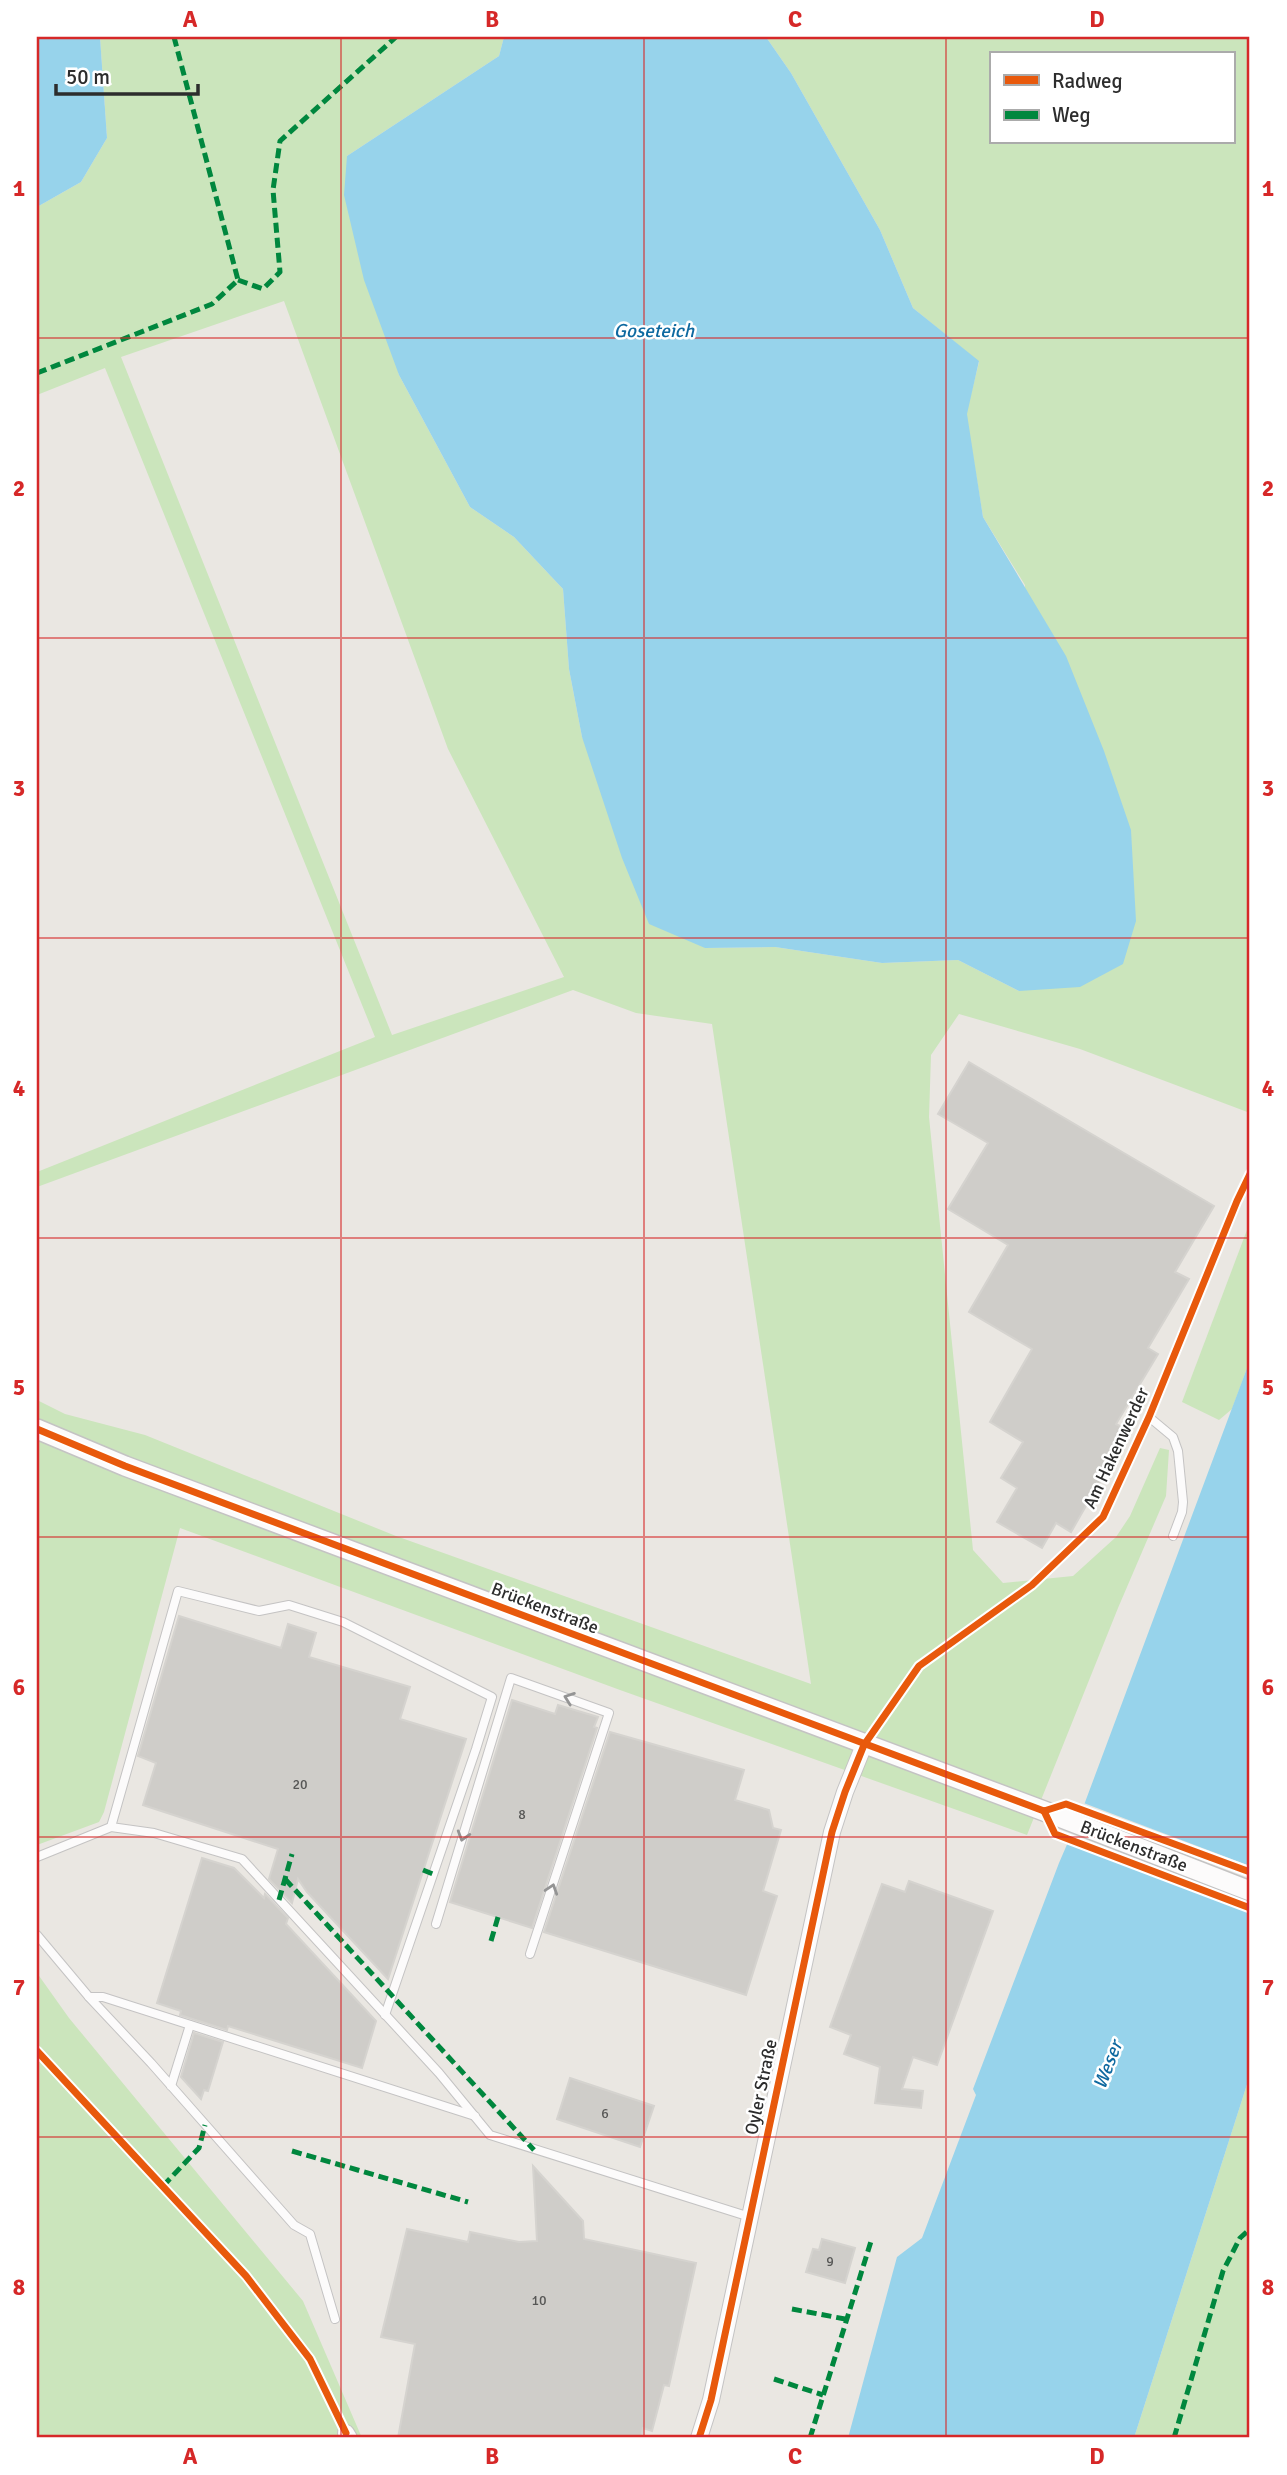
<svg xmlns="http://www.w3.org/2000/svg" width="1287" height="2475" font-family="Signika,sans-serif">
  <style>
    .green { fill: #cbe5bc; fill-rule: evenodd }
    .water { fill: #97d3eb }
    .pier { fill: #eae7e2 }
    .building { fill: #cfcdc9; stroke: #d5d3cf; stroke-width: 2 }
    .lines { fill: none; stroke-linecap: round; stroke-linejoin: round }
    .service-casing { stroke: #c4c3c3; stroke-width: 10 }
    .minor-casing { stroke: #c4c3c3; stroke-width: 18 }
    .tertiary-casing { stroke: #c4c3c3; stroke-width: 22 }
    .service { stroke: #fcfbfb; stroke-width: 8 }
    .minor { stroke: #fcfbfb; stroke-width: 16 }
    .tertiary { stroke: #fcfbfb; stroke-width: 19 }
    .quiet { stroke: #00873e; stroke-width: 5; stroke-dasharray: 10 5; stroke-linecap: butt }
    .cycleway-casing { stroke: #fff; stroke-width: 11 }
    .cycleway { stroke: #e8590c; stroke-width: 7 }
    .oneway { stroke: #949494 }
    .grid { fill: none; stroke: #d62828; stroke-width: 2; stroke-opacity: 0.55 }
    .labels { text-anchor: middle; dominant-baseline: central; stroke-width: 5; stroke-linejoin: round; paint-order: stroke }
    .number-label { font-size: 14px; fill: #575756 }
    .street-label { font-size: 18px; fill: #2d2d2d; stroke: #fff }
    .water-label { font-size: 19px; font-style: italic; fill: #0e69a0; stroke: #fff }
    .neatline { fill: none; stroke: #d62828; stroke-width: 2.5 }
    .grid-label { font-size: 23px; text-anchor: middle; font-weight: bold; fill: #d62828 }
  </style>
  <rect width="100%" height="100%" fill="#eae7e2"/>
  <g class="green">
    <path d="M 100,37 L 504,37 L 499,56 L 347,156 L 399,375 L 470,507 L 514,537 L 563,589 L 569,669 L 582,737 L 705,948 L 775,947 L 882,963 L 958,960 L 1019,991 L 1025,585 L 983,517 L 966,414 L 979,362 L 913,308 L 880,230 L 791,73 L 766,37 L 1250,37 L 1250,1113 L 1080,1049 L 959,1014 L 931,1055 L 929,1117 L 973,1550 L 1003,1583 L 1073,1576 L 1116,1537 L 1130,1516 L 1160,1448 L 1169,1450 L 1166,1496 L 1118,1608 L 1027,1835 L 620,1690 L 180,1528 L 104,1812 L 99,1822 L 37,1845 L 37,1400 L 65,1414 L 145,1435 L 396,1536 L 811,1684 L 712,1024 L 636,1013 L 573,990 L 37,1187 L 37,1172 L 375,1037 L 105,368 L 37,395 L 37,207 L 81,182 L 107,138 ZM 991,54 L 1233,54 L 1233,142 L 991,142 ZM 284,301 L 448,749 L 564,977 L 392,1035 L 121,357 Z"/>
    <polygon points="1250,1222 1250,1360 1232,1409 1219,1420 1182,1402"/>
    <polygon points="37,1973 69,2018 303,2301 362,2438 37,2438"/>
    <polygon points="1250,2075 1250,2438 1134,2438"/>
  </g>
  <g class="water">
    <polygon points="37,37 100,37 107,138 81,182 37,207"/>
    <polygon points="504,37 766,37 791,73 880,230 913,308 979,361 967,414 983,517 1066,656 1104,751 1131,830 1136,921 1123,964 1080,987 1019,991 958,960 882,963 775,947 705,948 649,924 622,858 582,737 569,669 563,589 514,537 470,507 399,375 364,280 344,195 347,156 499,56"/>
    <polygon points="1250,1360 1250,2075 1134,2438 848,2438 897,2257 922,2238 976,2095 973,2089 1059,1863 1084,1805"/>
  </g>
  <polygon class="pier" points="1081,1802 1250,1866 1250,1913 1064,1842"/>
  <g class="building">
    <polygon points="969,1062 1214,1206 1175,1272 1189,1279 1148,1348 1158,1354 1116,1424 1129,1431 1071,1532 1056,1523 1042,1548 997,1522 1017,1488 1001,1478 1023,1442 990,1422 1032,1349 969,1312 1008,1245 948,1209 988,1143 938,1114"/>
    <polygon points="179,1616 281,1648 288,1624 316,1633 309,1657 410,1687 400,1719 466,1739 388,1979 307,1892 298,1879 292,1903 269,1879 278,1849 143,1805 156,1763 138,1756"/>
    <polygon points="512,1700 555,1714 558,1705 598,1717 594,1727 597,1728 532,1928 450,1902"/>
    <polygon points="610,1732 744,1770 735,1800 769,1810 773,1828 781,1830 763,1891 777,1896 746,1995 544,1932"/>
    <polygon points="202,1858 234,1868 264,1898 265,1894 288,1918 286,1924 376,2021 362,2068 228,2026 227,2030 180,2015 181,2011 157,2003"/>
    <polygon points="909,1881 993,1911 937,2065 913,2057 902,2089 923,2091 921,2108 875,2103 880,2067 844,2054 851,2035 830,2027 882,1884 905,1892"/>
    <polygon points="194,2033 223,2042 208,2091 204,2090 201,2099 181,2077"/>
    <polygon points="570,2078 654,2106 640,2147 557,2119"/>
    <polygon points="533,2166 583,2221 584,2239 696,2263 669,2386 664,2385 652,2431 643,2428 641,2438 398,2438 415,2344 381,2337 407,2229 468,2242 470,2232 519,2242 537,2241"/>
    <polygon points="822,2239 855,2248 845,2283 806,2272 813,2249 819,2250"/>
  </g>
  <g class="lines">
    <defs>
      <g id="service">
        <polyline points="1149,1417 1173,1437 1178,1451 1183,1502 1182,1512 1173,1536"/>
        <polyline points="866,1743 919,1666 1032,1585 1103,1517 1149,1417 1237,1201"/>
        <polyline points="111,1827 178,1591 259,1611 289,1605 343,1622 492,1697 476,1749 385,2015"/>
        <polyline points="37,1857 111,1827 154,1833 242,1859 439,2073 490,2135 750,2217"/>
        <polyline points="436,1924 511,1678 609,1713 530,1954"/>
        <polyline points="37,1935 89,1997 103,1997 475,2116"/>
        <polyline points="89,1997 151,2063 294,2225 310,2234 335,2319"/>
        <polyline points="171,2086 190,2025"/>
      </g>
      <g id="minor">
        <polyline points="346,2433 349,2438"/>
        <polyline points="699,2438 711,2400 832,1832 845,1792 864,1745"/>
      </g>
      <polyline id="tertiary" points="37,1429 125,1466 1044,1811 1250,1891"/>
    </defs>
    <use href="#service" class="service-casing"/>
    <use href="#minor" class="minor-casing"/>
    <use href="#tertiary" class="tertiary-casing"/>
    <use href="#service" class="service"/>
    <use href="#minor" class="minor"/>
    <use href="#tertiary" class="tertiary"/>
    <g class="quiet">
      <polyline points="238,280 263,289 280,272 273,190 280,141 396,37"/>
      <polyline points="37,373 212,304 238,280 174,37"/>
      <polyline points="423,1870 433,1874"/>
      <polyline points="285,1879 534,2150"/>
      <polyline points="279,1900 292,1854"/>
      <polyline points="491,1941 498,1917"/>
      <polyline points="292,2151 468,2202"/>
      <polyline points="163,2186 199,2148 205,2125"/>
      <polyline points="792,2309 845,2319"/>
      <polyline points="774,2379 823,2395"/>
      <polyline points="810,2438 872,2238"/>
      <polyline points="1174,2438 1223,2271 1240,2238 1250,2229"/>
    </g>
    <defs>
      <g id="cycleway">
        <polyline points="37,1429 125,1466 1044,1811"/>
        <polyline points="1044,1811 1055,1834 1250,1908"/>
        <polyline points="1044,1811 1066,1804 1250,1872"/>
        <polyline points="37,2051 246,2276 310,2359 346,2433"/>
        <polyline points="699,2438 711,2400 832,1832 845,1792 864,1745 919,1666 1032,1585 1103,1517 1149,1417 1237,1201 1250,1174"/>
      </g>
    </defs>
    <use href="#cycleway" class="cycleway-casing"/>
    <use href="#cycleway" class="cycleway"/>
  </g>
  <defs><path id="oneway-chevron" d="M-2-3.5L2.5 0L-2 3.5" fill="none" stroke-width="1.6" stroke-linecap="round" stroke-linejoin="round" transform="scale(1.75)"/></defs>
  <g class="oneway">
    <use href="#oneway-chevron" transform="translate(569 1698) rotate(-160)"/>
    <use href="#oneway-chevron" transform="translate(463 1836) rotate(107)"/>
    <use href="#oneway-chevron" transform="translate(552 1889) rotate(-72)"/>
  </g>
  <path class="grid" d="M 341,37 L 341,2438M 644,37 L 644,2438M 946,37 L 946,2438M 37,338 L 1250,338M 37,638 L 1250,638M 37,938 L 1250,938M 37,1238 L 1250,1238M 37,1537 L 1250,1537M 37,1837 L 1250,1837M 37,2137 L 1250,2137"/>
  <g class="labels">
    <g class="number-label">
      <text x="300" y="1784">20</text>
      <text x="522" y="1814">8</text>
      <text x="605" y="2113">6</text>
      <text x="830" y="2261">9</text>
      <text x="539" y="2300">10</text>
    </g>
    <g class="street-label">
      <text transform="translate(1116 1448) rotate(-65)">Am Hakenwerder</text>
      <text transform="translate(545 1608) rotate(21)">Brückenstraße</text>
      <text transform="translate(1134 1846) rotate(21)">Brückenstraße</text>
      <text transform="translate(761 2087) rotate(-78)">Oyler Straße</text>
    </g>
    <g class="water-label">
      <text x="654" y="331">Goseteich</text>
      <text transform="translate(1108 2065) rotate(-69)">Weser</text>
    </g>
  </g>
  <rect width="1287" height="2475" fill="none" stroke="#ffffff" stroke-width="77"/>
  <rect x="990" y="52" width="245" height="91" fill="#ffffff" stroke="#ababab" stroke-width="2"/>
  <rect x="1004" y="75" width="35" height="10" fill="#e8590c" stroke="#ababab" stroke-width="2"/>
  <text x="1052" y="88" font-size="21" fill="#2d2d2d">Radweg</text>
  <rect x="1004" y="110" width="35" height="10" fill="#00873e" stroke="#ababab" stroke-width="2"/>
  <text x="1052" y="122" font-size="21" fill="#2d2d2d">Weg</text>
  <path d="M56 84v10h142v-10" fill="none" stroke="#2d2d2d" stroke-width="3.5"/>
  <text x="66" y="84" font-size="21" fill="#2d2d2d" stroke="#ffffff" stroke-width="5" paint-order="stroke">50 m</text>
  <rect x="38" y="38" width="1210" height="2398" class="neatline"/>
  <g class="grid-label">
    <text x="190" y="27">A</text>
    <text x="492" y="27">B</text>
    <text x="795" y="27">C</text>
    <text x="1097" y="27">D</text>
    <text x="19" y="196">1</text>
    <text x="1268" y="196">1</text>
    <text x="19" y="496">2</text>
    <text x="1268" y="496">2</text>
    <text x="19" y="796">3</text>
    <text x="1268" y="796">3</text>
    <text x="19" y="1096">4</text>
    <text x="1268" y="1096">4</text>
    <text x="19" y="1395">5</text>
    <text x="1268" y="1395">5</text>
    <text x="19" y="1695">6</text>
    <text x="1268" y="1695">6</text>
    <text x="19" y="1995">7</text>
    <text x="1268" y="1995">7</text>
    <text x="19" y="2295">8</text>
    <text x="1268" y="2295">8</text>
    <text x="190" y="2464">A</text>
    <text x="492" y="2464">B</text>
    <text x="795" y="2464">C</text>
    <text x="1097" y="2464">D</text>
  </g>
</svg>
